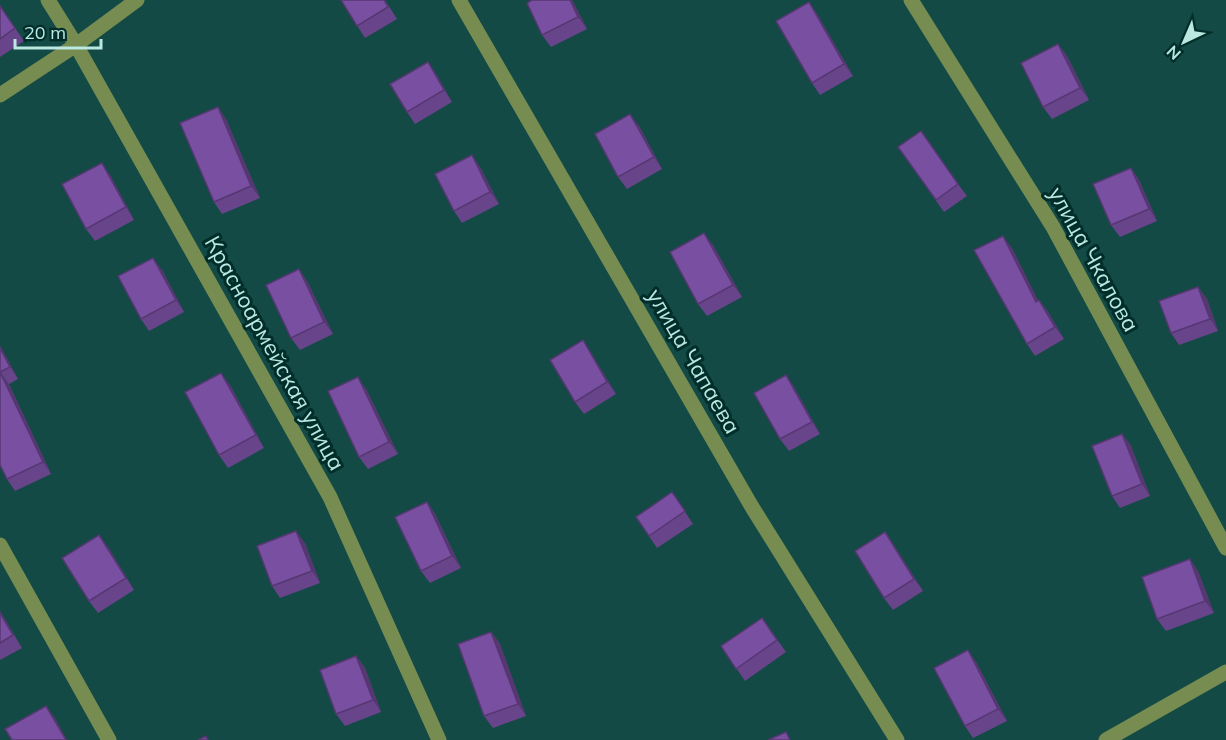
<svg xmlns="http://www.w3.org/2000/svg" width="1226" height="740" font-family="Mulish,sans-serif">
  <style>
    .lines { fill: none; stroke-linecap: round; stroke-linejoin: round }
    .minor { stroke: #768c51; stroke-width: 15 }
    .wall { fill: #68448a }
    .shaded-wall { fill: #553771 }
    .building { fill: #794fa1; stroke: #553771; stroke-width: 1.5 }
    .labels { text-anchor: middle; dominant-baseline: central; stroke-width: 6; stroke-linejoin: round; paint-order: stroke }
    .street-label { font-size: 22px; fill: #bbe8e1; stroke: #012e2a }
  </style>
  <rect width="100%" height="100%" fill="#134a45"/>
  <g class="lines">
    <g class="minor">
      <polyline points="48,0 76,45 330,497 439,740"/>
      <polyline points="459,0 752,507 897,740"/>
      <polyline points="911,0 1053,227 1226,548"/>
      <polyline points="0,95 76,45 137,0"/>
      <polyline points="0,545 109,740"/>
      <polyline points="1106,740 1226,672"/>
    </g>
  </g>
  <g class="wall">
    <polygon points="341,0 385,0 397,19 365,38"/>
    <polygon points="532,0 572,0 587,29 551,47 542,35"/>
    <polygon points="809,2 817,14 853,76 820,95 812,83"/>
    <polygon points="0,6 24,41 0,57"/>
    <polygon points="1058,44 1067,56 1089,100 1052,119 1043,107"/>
    <polygon points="428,62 436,74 452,102 415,124 407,112"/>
    <polygon points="226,119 260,198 222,214 214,202"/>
    <polygon points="639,126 662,169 627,189 618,177"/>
    <polygon points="898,147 958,184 967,196 944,212"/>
    <polygon points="480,167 499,204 462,223 454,211"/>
    <polygon points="1131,168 1139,180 1157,221 1120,237 1111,225"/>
    <polygon points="110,175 134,220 95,241 86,229"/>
    <polygon points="713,245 742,297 707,316 698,304"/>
    <polygon points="1012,248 1038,301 1039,300 1048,312 1064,339 1035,356 1027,344"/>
    <polygon points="162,270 184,312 149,331 141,319"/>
    <polygon points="307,281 333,334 300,350 291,338"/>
    <polygon points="1198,287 1207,299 1218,331 1179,345 1171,333"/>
    <polygon points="0,346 18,379 9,384 51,474 15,491 7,479 0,465"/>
    <polygon points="591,353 616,394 584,414 575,402"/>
    <polygon points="786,375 794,387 820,434 789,451 780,439"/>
    <polygon points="230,385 264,448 228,468 219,455"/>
    <polygon points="366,389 398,454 368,469 359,457"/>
    <polygon points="1122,434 1131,446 1150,496 1120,508 1112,496"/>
    <polygon points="672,492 693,524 657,548 636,517"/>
    <polygon points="427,502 435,514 461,568 430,583 421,571"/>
    <polygon points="305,543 320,583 280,598 272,586"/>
    <polygon points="893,544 923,591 893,610 884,598"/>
    <polygon points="108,547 134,590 98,613 89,601"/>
    <polygon points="1198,571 1214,613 1166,631 1157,619"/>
    <polygon points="0,611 22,648 0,660"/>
    <polygon points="762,618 786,652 745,681 721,646"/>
    <polygon points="491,632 500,644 526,716 493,728 484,716"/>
    <polygon points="356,656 365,668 381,712 345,726 336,714"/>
    <polygon points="976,662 1007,721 973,738 965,726"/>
  </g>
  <g class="shaded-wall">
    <polygon points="570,0 572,0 587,29 578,17"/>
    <polygon points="809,2 817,14 853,76 844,64"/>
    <polygon points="1058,44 1067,56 1089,100 1080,88"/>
    <polygon points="428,62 436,74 452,102 444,90"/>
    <polygon points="218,107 226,119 260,198 251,186"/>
    <polygon points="630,114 639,126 662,169 654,157"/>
    <polygon points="472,155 480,167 499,204 490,192"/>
    <polygon points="102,163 110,175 134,220 126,207"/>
    <polygon points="1131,168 1139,180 1157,221 1149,209"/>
    <polygon points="704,233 713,245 742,297 733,285"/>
    <polygon points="1003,236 1012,248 1045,314 1036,302"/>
    <polygon points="153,258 162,270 184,312 176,300"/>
    <polygon points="299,269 307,281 333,334 324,322"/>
    <polygon points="1198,287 1207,299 1218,331 1210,319"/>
    <polygon points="1039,300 1048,312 1064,339 1055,327"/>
    <polygon points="583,340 591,353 616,394 607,382"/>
    <polygon points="0,346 3,351 18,379 10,367 0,348"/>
    <polygon points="0,372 9,384 51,474 43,462"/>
    <polygon points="221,373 230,385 264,448 256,435"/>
    <polygon points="786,375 794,387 820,434 812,422"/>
    <polygon points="358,377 366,389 398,454 389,442"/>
    <polygon points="1122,434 1131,446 1150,496 1142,484"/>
    <polygon points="427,502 435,514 461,568 452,556"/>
    <polygon points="296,531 305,543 320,583 312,571"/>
    <polygon points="885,532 893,544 923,591 914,579"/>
    <polygon points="99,535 108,547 134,590 126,578"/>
    <polygon points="1190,559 1198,571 1214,613 1205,601"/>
    <polygon points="0,611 22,648 0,613"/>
    <polygon points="491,632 500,644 526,716 518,704"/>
    <polygon points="968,650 976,662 1007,721 998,709"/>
    <polygon points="356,656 365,668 381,712 373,700"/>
    <polygon points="46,706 55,718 67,740 66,740"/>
  </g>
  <g class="building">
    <polygon points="341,0 384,0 388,7 357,26"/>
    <polygon points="532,0 570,0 578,17 542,35 527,3"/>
    <polygon points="809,2 844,64 812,83 776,21"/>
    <polygon points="0,6 15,28 0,39"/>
    <polygon points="1058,44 1080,88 1043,107 1021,63"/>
    <polygon points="428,62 444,90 407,112 390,84"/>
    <polygon points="218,107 251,186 214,202 180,123"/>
    <polygon points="630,114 654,157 618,177 595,134"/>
    <polygon points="921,131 958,184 936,200 898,147"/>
    <polygon points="472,155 490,192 454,211 435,174"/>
    <polygon points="102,163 126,207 86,229 62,184"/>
    <polygon points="1131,168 1149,209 1111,225 1093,184"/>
    <polygon points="704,233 733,285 698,304 670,252"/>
    <polygon points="1003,236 1036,302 1039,300 1055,327 1027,344 974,250"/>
    <polygon points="153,258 176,300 141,319 118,276"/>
    <polygon points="299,269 324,322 291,338 266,285"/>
    <polygon points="1198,287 1210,319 1171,333 1159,301"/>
    <polygon points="583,340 607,382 575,402 550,360"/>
    <polygon points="0,348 10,367 0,372 43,462 7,479 0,465"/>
    <polygon points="221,373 256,435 219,455 185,392"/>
    <polygon points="786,375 812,422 780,439 754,393"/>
    <polygon points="358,377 389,442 359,457 328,391"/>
    <polygon points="1122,434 1142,484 1112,496 1092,446"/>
    <polygon points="672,492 685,511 649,536 636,517"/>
    <polygon points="427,502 452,556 421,571 395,517"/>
    <polygon points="296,531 312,571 272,586 257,546"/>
    <polygon points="885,532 914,579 884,598 855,551"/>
    <polygon points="99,535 126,578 89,601 62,558"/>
    <polygon points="1190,559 1205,601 1157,619 1142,577"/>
    <polygon points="0,613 13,635 0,643"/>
    <polygon points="762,618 777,640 736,669 721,646"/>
    <polygon points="491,632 518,704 484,716 458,644"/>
    <polygon points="968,650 998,709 965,726 934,668"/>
    <polygon points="356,656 373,700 336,714 320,670"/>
    <polygon points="46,706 66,740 12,740 5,729"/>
    <polygon points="786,732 790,740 768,740"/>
    <polygon points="206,736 208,740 198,740"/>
  </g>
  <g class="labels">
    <g class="street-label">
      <text transform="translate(1094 259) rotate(61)">улица Чкалова</text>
      <text transform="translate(275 353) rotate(61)">Красноармейская улица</text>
      <text transform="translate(694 361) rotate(60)">улица Чапаева</text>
    </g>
  </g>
  <g transform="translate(1184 42) rotate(224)" stroke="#012e2a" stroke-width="4.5" paint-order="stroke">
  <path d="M0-4.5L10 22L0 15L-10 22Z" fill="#bbe8e1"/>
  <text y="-9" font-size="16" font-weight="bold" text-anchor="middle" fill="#bbe8e1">N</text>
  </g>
  <path d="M15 39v9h86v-9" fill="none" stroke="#bbe8e1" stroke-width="3"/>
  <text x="24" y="39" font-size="18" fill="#bbe8e1" stroke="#012e2a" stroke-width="4.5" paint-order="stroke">20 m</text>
</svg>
